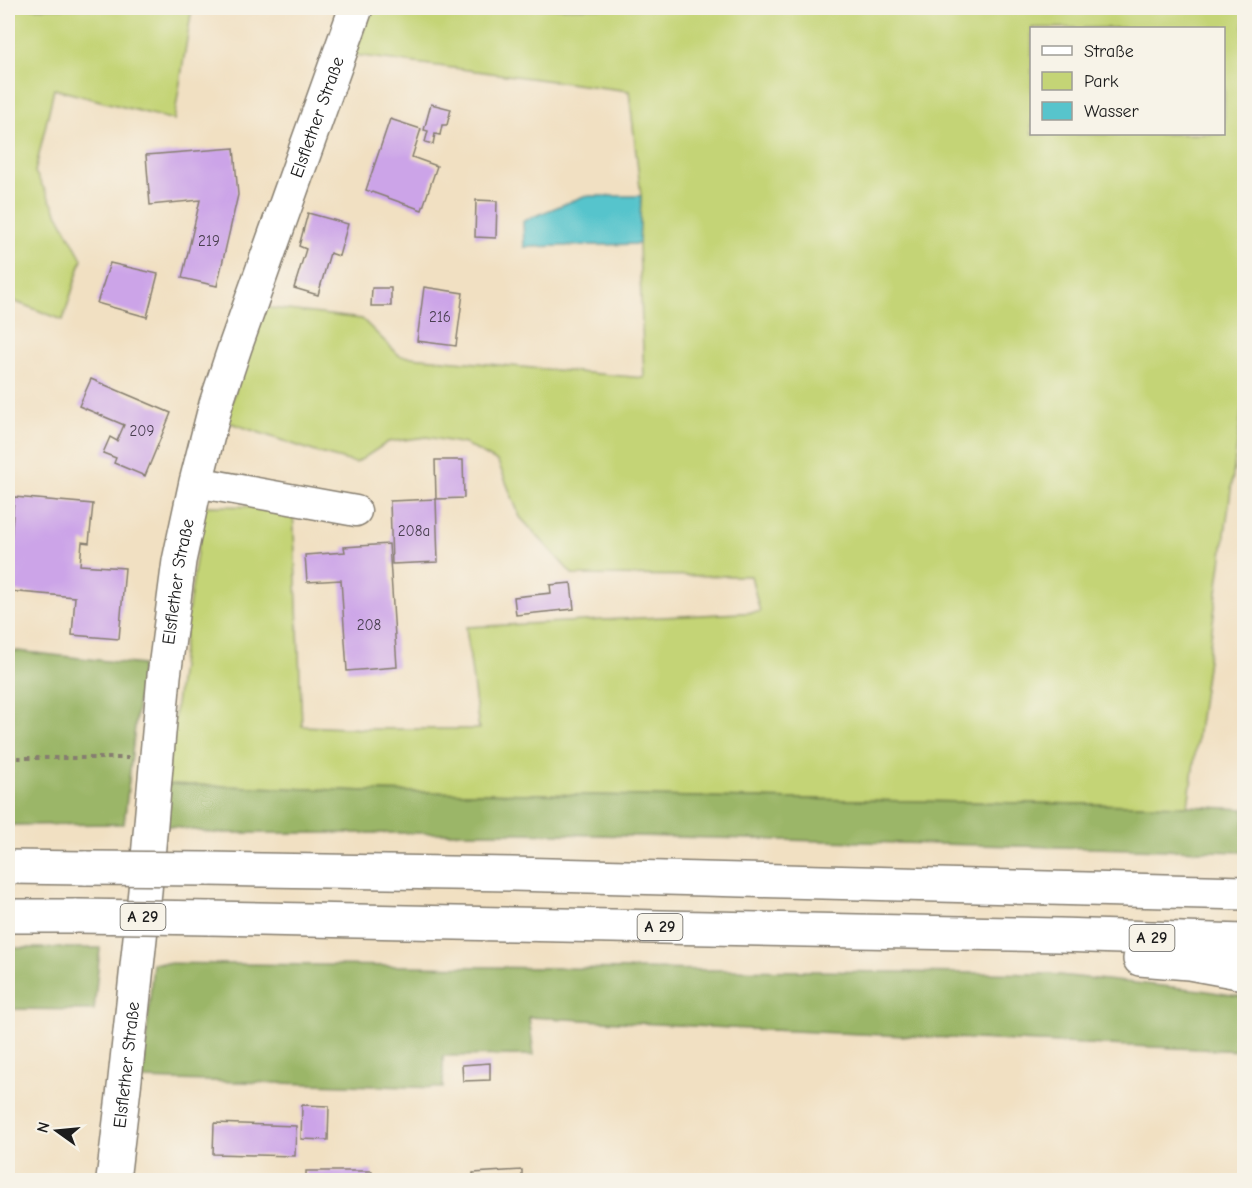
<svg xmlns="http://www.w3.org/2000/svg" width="1252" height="1188" font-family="'Comic Neue',sans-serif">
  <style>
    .green { fill: #c4d476; stroke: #707849; stroke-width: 1.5; fill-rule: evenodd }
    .forest { fill: #9bb667; stroke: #5c6942; stroke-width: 1.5 }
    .water { fill: #57c4cc; stroke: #3a7074; stroke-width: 1.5 }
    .building { fill: #cca4e8 }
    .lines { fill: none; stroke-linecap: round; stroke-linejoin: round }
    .minor-casing { stroke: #867e6f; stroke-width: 33 }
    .major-casing { stroke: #867e6f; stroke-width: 36 }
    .highway-casing { stroke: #867e6f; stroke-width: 36 }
    .path { stroke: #867e6f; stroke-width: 4; stroke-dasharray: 4.5 4.5; stroke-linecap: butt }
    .minor { stroke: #fff; stroke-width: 30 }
    .major { stroke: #fff; stroke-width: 33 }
    .highway { stroke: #fff; stroke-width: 33 }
    .highway-bridge-casing { stroke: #867e6f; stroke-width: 36; stroke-linecap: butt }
    .highway-bridge { stroke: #fff; stroke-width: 33 }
    .labels { text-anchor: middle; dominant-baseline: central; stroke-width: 4.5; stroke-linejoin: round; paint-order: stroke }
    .number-label { font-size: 15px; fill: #483e4f }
    .shield { fill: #f7f3e8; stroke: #5e5c59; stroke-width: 1.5 }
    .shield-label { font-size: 16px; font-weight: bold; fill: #1c1c1c }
    .street-label { font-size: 18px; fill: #1c1c1c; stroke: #f7f3e8 }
  </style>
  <rect width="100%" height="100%" fill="#f7f3e8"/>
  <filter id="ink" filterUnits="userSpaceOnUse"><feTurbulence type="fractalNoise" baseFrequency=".0167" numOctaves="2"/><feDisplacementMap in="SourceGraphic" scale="12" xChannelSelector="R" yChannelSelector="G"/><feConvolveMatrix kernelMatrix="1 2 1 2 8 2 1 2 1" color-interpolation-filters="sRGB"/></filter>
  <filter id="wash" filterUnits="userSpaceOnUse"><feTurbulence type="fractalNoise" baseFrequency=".008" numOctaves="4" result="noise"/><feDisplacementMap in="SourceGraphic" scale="24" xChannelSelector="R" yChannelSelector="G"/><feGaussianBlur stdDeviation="1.35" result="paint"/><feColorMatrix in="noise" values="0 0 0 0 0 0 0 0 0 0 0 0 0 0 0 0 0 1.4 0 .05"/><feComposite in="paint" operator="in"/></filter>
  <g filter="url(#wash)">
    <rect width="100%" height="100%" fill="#f1e0c2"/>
    <g class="green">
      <polygon points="8,8 192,8 174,120 54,89 35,172 82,259 63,320 8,299"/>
      <path d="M 372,8 L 1244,8 L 1244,394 L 1188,806 L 367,791 L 166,784 L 186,626 L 204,506 L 293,507 L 302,726 L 368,729 L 479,729 L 466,627 L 760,612 L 751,576 L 573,575 L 520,517 L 498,462 L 465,444 L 427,437 L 388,442 L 356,463 L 316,452 L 225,421 L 263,307 L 362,319 L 400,356 L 644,378 L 639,244 L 641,196 L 629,91 L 354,55 ZM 1032,28 L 1224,28 L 1224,134 L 1032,134 Z"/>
    </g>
    <g class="forest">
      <polygon points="8,650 142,665 124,824 8,825"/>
      <polygon points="166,784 367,791 1188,806 1244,809 1244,852 520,833 213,833 162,825"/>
      <polygon points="8,948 100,948 94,1010 8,1009"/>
      <polygon points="153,963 1049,974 1200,990 1244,997 1244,1051 748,1029 529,1017 534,1055 443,1056 443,1088 143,1079"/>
    </g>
    <polygon class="water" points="584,196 641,196 639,244 524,247 523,221"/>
    <g id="blocks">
      <g class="building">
        <polygon points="431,104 451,109 447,125 442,125 440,135 435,134 433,144 425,142 428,131 424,130"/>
        <polygon points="390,119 421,129 412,157 437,166 422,210 366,190"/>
        <polygon points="234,148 238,195 217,286 182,278 200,200 150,205 146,155"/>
        <polygon points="476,200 497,201 496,238 475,237"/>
        <polygon points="308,213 348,224 339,256 330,253 318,295 294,288 306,249 299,246"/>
        <polygon points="110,263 158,274 147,317 97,303"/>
        <polygon points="424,287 463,293 456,346 417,341"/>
        <polygon points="372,288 391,288 391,306 371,306"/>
        <polygon points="91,379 171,413 145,476 114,463 116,458 103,453 110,437 117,441 124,425 79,406"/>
        <polygon points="435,460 463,460 464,498 436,499"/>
        <polygon points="14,497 93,504 89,543 82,542 80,565 125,568 119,639 72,635 75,597 8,591"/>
        <polygon points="436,499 438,562 392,564 390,501"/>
        <polygon points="389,544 397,667 347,671 341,580 307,582 305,555 345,552 344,547"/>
        <polygon points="571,583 574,609 516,615 514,597 551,593 550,585"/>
        <polygon points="490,1063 490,1080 463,1081 462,1065"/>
        <polygon points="302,1105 329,1106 328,1140 301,1139"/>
        <polygon points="214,1123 296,1126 295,1156 213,1154"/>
        <polygon points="522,1170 522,1180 473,1180 473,1173"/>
        <rect x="306" y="1171" width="66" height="9"/>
      </g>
    </g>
  </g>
  <g filter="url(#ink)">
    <use href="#blocks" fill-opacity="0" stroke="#867e6f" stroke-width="1.5"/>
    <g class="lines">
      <defs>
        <polyline id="minor" points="196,482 356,511"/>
        <g id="major">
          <path id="s1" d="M 113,1180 L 125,1079 L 145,891 L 164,676 L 179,561 L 196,482 L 216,404 L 235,347 L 356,8"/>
        </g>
        <g id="highway">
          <polyline points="8,867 87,868"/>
          <polyline points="208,869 512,874 1244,893"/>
          <polyline points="8,916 77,916"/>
          <polyline points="209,918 1059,935 1244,941"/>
          <polyline points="1140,959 1189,963 1244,973"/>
        </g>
      </defs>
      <use href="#minor" class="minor-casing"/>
      <use href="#major" class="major-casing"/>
      <use href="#highway" class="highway-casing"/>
      <polyline class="path" points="8,758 129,758"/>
      <use href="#minor" class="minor"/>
      <use href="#major" class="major"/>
      <use href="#highway" class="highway"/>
      <defs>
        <g id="highway-bridge">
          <polyline points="87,868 208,869"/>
          <polyline points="77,916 209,918"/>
        </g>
      </defs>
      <use href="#highway-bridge" class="highway-bridge-casing"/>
      <use href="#highway-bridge" class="highway-bridge"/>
    </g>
  </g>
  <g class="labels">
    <g class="number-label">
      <text x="209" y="241">219</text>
      <text x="440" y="317">216</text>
      <text x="142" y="431">209</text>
      <text x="414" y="531">208a</text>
      <text x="369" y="625">208</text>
    </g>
    <g class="shield">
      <rect x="120.5" y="904" width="45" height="26" rx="4.5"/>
      <rect x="637.5" y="914" width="45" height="26" rx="4.5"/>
      <rect x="1129.5" y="925" width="45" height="26" rx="4.5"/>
    </g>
    <g class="shield-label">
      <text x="143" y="917">A 29</text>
      <text x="660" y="927">A 29</text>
      <text x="1152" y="938">A 29</text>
    </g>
    <g class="street-label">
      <text stroke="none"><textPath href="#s1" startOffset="1088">Elsflether Straße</textPath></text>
      <text stroke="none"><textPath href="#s1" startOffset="602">Elsflether Straße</textPath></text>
      <text stroke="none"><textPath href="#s1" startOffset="116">Elsflether Straße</textPath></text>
    </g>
  </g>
  <rect width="1252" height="1188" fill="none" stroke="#f7f3e8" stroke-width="30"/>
  <rect x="1030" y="27" width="195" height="108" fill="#f7f3e8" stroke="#9f9d96" stroke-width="1.5"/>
  <rect x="1042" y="46" width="30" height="9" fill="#ffffff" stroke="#9f9d96" stroke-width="1.5"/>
  <text x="1084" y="57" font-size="18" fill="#1c1c1c">Straße</text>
  <rect x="1042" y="72" width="30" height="18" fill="#c4d476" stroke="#9f9d96" stroke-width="1.5"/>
  <text x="1084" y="87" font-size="18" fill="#1c1c1c">Park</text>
  <rect x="1042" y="102" width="30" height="18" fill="#57c4cc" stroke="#9f9d96" stroke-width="1.5"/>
  <text x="1084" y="117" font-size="18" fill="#1c1c1c">Wasser</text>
  <g transform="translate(57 1131) rotate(285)" stroke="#f7f3e8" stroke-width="4.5" paint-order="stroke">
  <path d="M0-4.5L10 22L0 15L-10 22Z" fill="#1c1c1c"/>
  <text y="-9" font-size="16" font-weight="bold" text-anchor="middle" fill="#1c1c1c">N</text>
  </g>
</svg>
